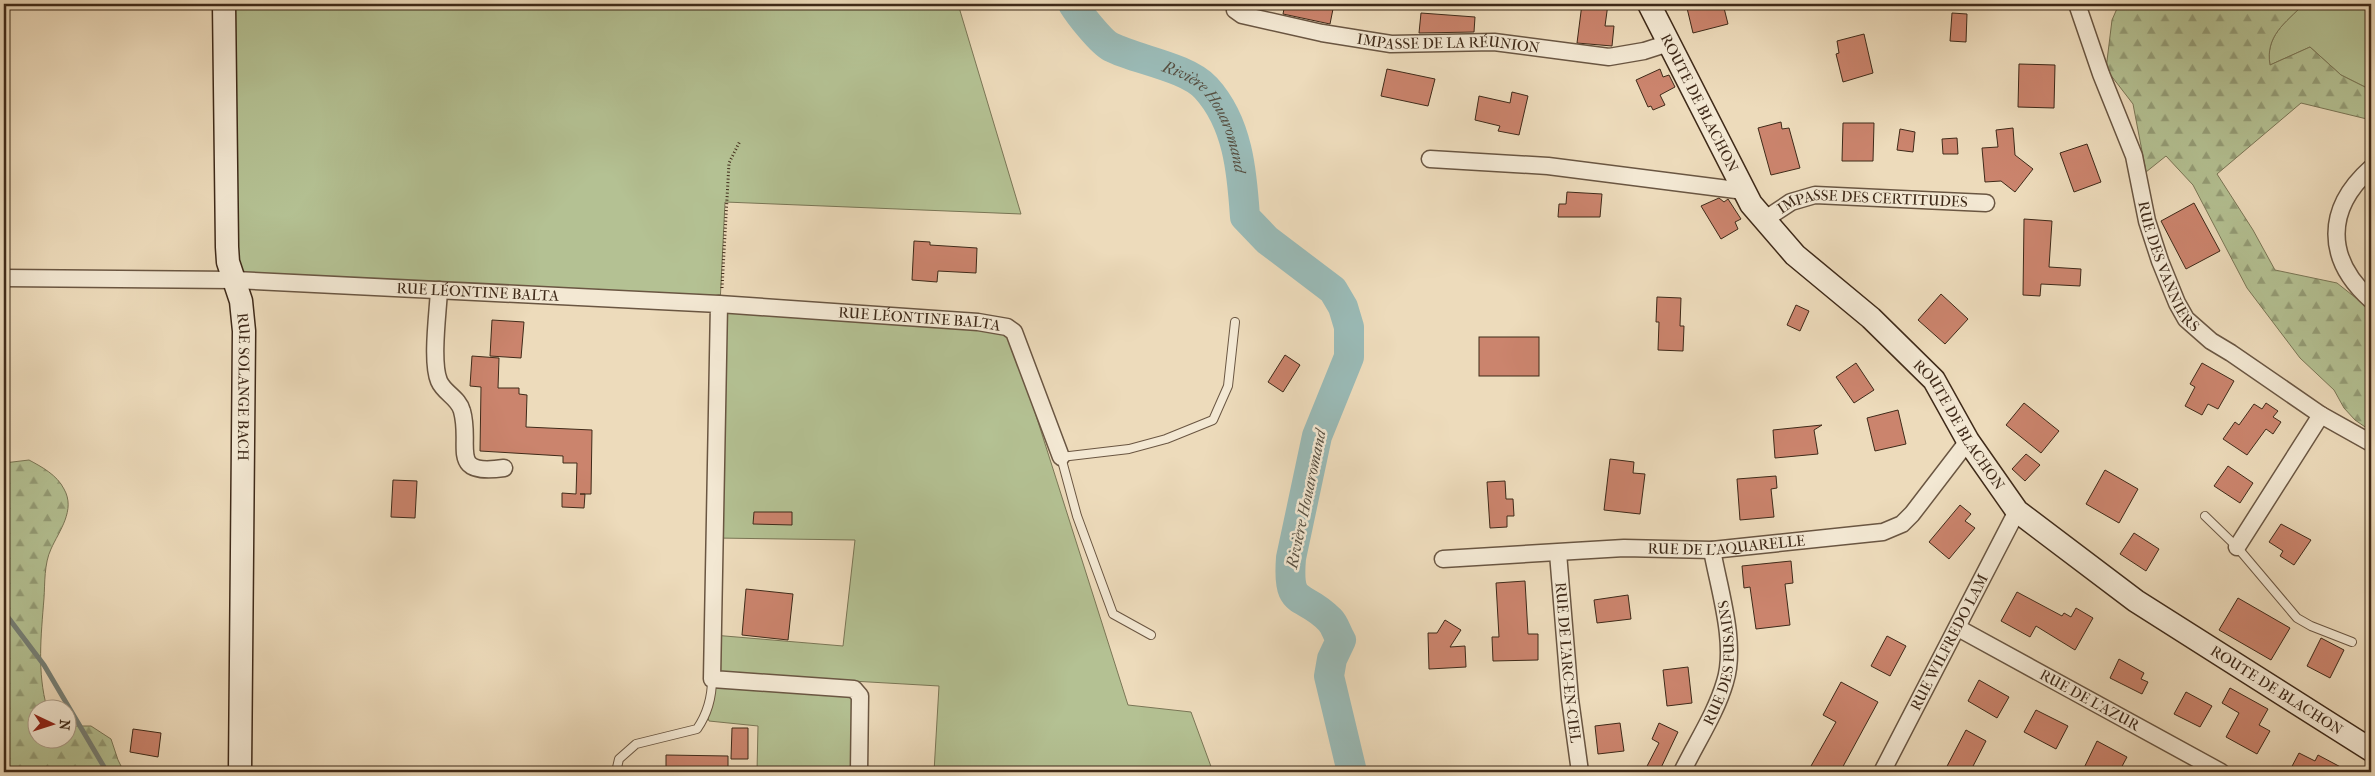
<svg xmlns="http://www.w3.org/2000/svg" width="2375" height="776" font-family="'IM FELL French Canon',serif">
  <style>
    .grass { fill: #b4c193; stroke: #7a7656 }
    .forest { fill: url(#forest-firs); stroke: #7a7656 }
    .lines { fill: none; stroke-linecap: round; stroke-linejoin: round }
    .stream { stroke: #768077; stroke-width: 5 }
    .river { stroke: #9abab6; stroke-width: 30 }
    .building { fill: #cb846d; stroke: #3f2a19 }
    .lane-casing { stroke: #6a5642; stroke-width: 10 }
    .street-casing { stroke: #6a5642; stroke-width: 19 }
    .secondary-casing { stroke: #3f2a19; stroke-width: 25 }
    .path { stroke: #3f2a19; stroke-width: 3; stroke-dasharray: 1 2.5; stroke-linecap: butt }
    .lane { stroke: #f3e8d3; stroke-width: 8 }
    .street { stroke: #f3e8d3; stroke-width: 16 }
    .secondary { stroke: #f3e8d3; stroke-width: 22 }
    .labels { text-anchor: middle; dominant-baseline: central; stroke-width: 5; stroke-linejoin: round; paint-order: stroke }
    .street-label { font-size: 15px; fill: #3f2a19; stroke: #f3e8d3 }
    .water-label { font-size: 16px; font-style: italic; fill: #564e40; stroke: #f3e8d3 }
  </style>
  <defs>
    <pattern id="forest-firs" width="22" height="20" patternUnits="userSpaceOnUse" patternTransform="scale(1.25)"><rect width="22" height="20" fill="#b4c193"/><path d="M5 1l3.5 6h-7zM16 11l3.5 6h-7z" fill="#949d77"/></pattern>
  </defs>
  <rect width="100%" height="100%" fill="#eddbbb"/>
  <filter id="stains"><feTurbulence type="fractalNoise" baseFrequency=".004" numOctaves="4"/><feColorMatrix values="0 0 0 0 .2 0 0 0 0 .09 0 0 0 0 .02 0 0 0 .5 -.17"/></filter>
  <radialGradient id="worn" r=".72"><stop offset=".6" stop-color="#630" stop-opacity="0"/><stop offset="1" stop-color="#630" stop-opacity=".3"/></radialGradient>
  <g class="grass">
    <polygon points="224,4 958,4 1021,214 725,202 720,304 1003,332 1013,343 1128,705 1191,712 1213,772 934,772 939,686 712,673 713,635 843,646 855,540 716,538 719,304 235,280"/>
    <path d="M 2304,4 L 2371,4 L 2371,90 L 2341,75 L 2310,47 L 2270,65 C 2265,36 2285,23 2304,4 Z"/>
    <polygon points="712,679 854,689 859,772 757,772 758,726 709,721 707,715"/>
  </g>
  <g class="forest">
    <path d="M 2119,4 L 2304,4 C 2285,23 2265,36 2270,65 L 2310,47 L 2341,75 L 2371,90 L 2371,120 L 2301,103 L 2217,174 L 2253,230 L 2275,270 L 2337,283 L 2371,310 L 2371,431 L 2355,420 L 2344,408 L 2334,390 L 2300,358 L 2247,288 L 2193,185 L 2166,156 L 2146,172 L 2133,104 L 2106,69 L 2112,20 Z"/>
    <path d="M 29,460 C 42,467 57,475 64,489 C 76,510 59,531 51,549 C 44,564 45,583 44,598 C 41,636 37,672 47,708 L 38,708 L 38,738 L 68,738 L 68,726 L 91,726 L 111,739 L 118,760 L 124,772 L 8,772 L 4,770 L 4,463 Z"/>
  </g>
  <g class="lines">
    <polyline class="stream" points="4,612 44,665 107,772"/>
    <path class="river" id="s1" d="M 1073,4 C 1079,14 1101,42 1111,47 C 1137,60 1187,67 1206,88 C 1238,123 1242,172 1245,217 L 1267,240 L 1333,290 L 1343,307 L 1349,327 L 1349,357 L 1317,436 L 1291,558 C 1287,610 1302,591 1330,620 C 1335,625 1337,634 1341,640 L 1332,659 L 1329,676 L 1352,772"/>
  </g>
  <g class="building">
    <polygon points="1285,4 1334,4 1330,24 1283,14"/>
    <polygon points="1582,4 1608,4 1605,26 1614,26 1612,46 1577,43"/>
    <polygon points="1686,4 1723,4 1728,24 1693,33"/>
    <polygon points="1421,13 1475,17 1474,32 1419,33"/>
    <polygon points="1952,13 1967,14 1966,42 1950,41"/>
    <polygon points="1864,34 1873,73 1843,82 1836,54 1839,53 1837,41"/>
    <polygon points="2019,64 2055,65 2054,108 2018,107"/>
    <polygon points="1387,69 1435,79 1428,106 1381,96"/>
    <polygon points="1660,69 1663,77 1669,75 1675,87 1660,95 1665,105 1653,110 1651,106 1648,107 1636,80"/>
    <polygon points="1512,92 1528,96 1519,135 1498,131 1500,126 1475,120 1479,96 1510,103"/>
    <polygon points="1781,122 1782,129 1789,128 1800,168 1771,175 1758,128"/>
    <polygon points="1843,123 1874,123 1873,161 1842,161"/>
    <polygon points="2013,128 2015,155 2033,169 2015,192 2001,181 1985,182 1982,148 1998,147 1996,130"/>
    <polygon points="1900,129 1915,132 1913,152 1897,150"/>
    <polygon points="1957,138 1958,154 1943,154 1942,139"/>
    <polygon points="2087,144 2101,182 2074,192 2060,153"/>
    <polygon points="1567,192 1602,194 1600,217 1558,217 1559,204 1566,204"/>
    <polygon points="1719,198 1724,202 1728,199 1741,219 1735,222 1738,229 1721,239 1701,206"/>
    <polygon points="2194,203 2220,251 2186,269 2161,221"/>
    <polygon points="2024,219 2052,221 2049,267 2081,269 2080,286 2041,284 2040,296 2023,295"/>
    <polygon points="914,241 930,242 930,245 977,248 976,273 938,271 937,282 912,280"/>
    <polygon points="1941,294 1968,319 1945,344 1918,320"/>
    <polygon points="1657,297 1681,298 1680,326 1684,326 1683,351 1658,350 1659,322 1656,322"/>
    <polygon points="1796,305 1809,311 1800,331 1787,325"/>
    <polygon points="492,320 524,322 521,358 490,356"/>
    <rect x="1479" y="337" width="60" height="39"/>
    <polygon points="1285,355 1300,365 1283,392 1268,382"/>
    <polygon points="472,356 499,358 498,388 519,388 519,394 527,395 526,427 592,430 591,494 580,494 585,494 584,508 562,507 562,493 576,494 577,463 563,463 563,456 480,451 481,387 470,386"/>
    <polygon points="1856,363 1874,390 1854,403 1836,377"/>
    <polygon points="2202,363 2234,381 2218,409 2208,404 2202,415 2185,406 2195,387 2190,384"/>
    <polygon points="2024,403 2059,431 2041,453 2006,425"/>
    <polygon points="2266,403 2278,411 2273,417 2281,422 2273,434 2266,429 2247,455 2223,439 2235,422 2239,425 2254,404 2262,409"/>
    <polygon points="1898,410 1906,444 1875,451 1867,418"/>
    <polygon points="1822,425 1814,430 1818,454 1775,458 1773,430"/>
    <polygon points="2026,454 2040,465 2025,481 2012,469"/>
    <polygon points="1610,459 1634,462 1633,473 1645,474 1640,514 1604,510"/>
    <polygon points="2228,466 2253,483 2240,503 2214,486"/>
    <polygon points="2105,470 2138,489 2119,523 2086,504"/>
    <polygon points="1776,476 1777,488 1771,489 1774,517 1740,520 1737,479"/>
    <polygon points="393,480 417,481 415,518 391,517"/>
    <polygon points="1505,481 1506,499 1513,499 1514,516 1507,516 1507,527 1490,528 1487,482"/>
    <polygon points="1960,505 1971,514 1965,521 1975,528 1949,559 1929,542"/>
    <polygon points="754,512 792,512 792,525 753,524"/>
    <polygon points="2281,524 2311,540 2294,565 2280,556 2283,551 2269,542"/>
    <polygon points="2134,533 2159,549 2146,571 2120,554"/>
    <polygon points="1791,561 1793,583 1785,584 1790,625 1756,629 1750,587 1744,588 1742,566"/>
    <polygon points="1525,581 1528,634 1538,634 1538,660 1493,661 1492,637 1499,637 1496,583"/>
    <polygon points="746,589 793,594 788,640 742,635"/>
    <polygon points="2017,592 2062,616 2064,613 2071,617 2076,608 2093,618 2075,650 2036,626 2030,637 2001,621"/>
    <polygon points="1628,595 1631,619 1597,623 1594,600"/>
    <polygon points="2238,598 2290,628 2271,660 2219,630"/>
    <polygon points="1445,620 1461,630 1450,647 1465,646 1466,667 1429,669 1428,633 1437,633"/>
    <polygon points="1887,636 1906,646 1890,676 1871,666"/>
    <polygon points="2321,638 2344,650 2330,678 2307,666"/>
    <polygon points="2119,659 2144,673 2141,679 2148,682 2142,694 2110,678"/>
    <polygon points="1688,667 1692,703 1667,706 1663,670"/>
    <polygon points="1979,680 2009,697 1997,718 1968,701"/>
    <polygon points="1841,682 1878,702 1840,772 1822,772 1811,766 1836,722 1823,715"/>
    <polygon points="2230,688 2268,709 2259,725 2270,731 2257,754 2226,737 2239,713 2222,703"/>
    <polygon points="2186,692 2212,706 2200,727 2174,714"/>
    <polygon points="2036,710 2068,726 2056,749 2024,732"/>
    <polygon points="1620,723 1624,751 1598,754 1595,726"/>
    <polygon points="1659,723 1678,732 1659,772 1644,772 1659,743 1652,739"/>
    <polygon points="732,728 748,728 748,759 731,759"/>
    <polygon points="133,729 161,733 158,757 130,752"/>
    <polygon points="1966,730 1986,741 1970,772 1944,772"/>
    <polygon points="2097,741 2127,757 2119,772 2082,772"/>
    <polygon points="2299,753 2315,761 2318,755 2350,772 2289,772"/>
    <polygon points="666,755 728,756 728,772 666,772"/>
  </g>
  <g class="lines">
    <defs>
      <g id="lane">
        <polyline points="2205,516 2237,547 2297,618 2311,626 2352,642"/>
        <polyline points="1151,635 1113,614 1077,516 1061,457 1129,449 1166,439 1213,420 1228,386 1235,322"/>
        <path d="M 616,772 L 619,759 L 636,744 L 697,729 C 708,713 712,698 712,679"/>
      </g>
      <g id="street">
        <path id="s2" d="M 1236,4 L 1235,10 L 1242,15 L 1322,33 L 1391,44 L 1494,42 L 1609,57 L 1644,51 L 1669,43"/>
        <path id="s3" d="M 2077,4 L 2101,74 L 2134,156 L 2147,221 L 2160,261 L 2177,303 L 2186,319 L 2211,341 L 2231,353 L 2321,415 L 2371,443"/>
        <polyline points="1430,159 1548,166 1744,191"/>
        <path d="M 2371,168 C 2325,209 2325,259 2371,300"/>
        <path id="s4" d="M 1764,220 L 1791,202 L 1815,195 L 1986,203"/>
        <path id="s5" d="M 4,278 L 235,280 L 719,304 L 712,679 L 854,689 L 860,696 L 859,772"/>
        <path d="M 439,290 C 438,312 431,362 439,381 C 444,393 459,398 462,411 C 472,447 447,476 504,468"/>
        <path id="s6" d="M 719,304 L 978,322 L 1007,327 L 1014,332 L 1061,457"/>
        <polyline points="2237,547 2321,415"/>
        <path id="s7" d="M 1558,553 L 1570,699 L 1580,772"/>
        <path id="s8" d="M 1443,559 L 1624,548 L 1712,550 L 1883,532 L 1902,524 L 1912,514 L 1968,441"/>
        <path id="s9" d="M 1958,628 L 2221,772"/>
        <path id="s10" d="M 1682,772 C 1696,743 1716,713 1725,682 C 1737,644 1719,589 1712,550"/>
        <path id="s11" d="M 1882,772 L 2017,511"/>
      </g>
      <g id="secondary">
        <path id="s12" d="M 224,4 L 227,247 L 228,262 L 241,301 L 244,331 L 240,772"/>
        <path id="s13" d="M 1649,4 L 1751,204 L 1795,255 L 1871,318 L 1934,380 L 1968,441 L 2017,511 L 2136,601 L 2371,750"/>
      </g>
    </defs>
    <use href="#lane" class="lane-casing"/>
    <use href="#street" class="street-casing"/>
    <use href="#secondary" class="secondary-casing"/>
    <polyline class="path" points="722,288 729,163 740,141"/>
    <use href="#lane" class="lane"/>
    <use href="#street" class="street"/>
    <use href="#secondary" class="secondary"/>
  </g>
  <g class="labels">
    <g class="street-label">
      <text stroke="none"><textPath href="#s2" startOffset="224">IMPASSE DE LA RÉUNION</textPath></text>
      <text stroke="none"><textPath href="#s13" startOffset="111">ROUTE DE BLACHON</textPath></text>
      <text stroke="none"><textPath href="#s4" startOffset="114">IMPASSE DES CERTITUDES</textPath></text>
      <text stroke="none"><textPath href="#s3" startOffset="279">RUE DES VANNIERS</textPath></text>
      <text stroke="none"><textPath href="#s5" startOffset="474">RUE LÉONTINE BALTA</textPath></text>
      <text stroke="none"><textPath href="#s6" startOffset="201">RUE LÉONTINE BALTA</textPath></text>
      <text stroke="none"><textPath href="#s12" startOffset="385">RUE SOLANGE BACH</textPath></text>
      <text stroke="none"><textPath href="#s13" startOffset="530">ROUTE DE BLACHON</textPath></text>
      <text stroke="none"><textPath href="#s8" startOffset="284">RUE DE L'AQUARELLE</textPath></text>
      <text stroke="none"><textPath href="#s11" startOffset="146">RUE WILFREDO LAM</textPath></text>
      <text stroke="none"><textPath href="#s7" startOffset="110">RUE DE L'ARC-EN-CIEL</textPath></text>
      <text stroke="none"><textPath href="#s10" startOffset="118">RUE DES FUSAINS</textPath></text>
      <text stroke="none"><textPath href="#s13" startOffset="950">ROUTE DE BLACHON</textPath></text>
      <text stroke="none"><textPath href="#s9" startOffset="150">RUE DE L'AZUR</textPath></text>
    </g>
    <g class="water-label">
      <text stroke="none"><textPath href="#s1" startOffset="184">Rivière Houaromand</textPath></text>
      <text transform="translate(1306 499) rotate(-78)">Rivière Houaromand</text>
    </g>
  </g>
  <rect width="2375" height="776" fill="none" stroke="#eddbbb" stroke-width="20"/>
  <rect x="5" y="5" width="2365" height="766" fill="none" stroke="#3f2a19" stroke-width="2.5"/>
  <rect x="10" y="10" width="2355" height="756" fill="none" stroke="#3f2a19"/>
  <g transform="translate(52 724) rotate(94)"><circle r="24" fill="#f3e8d3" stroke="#ab9c89"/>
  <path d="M0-4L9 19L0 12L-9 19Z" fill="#8f2418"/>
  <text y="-8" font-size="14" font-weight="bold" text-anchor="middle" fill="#3f2a19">N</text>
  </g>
  <rect width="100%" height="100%" filter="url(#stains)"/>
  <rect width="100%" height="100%" fill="url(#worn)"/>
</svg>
